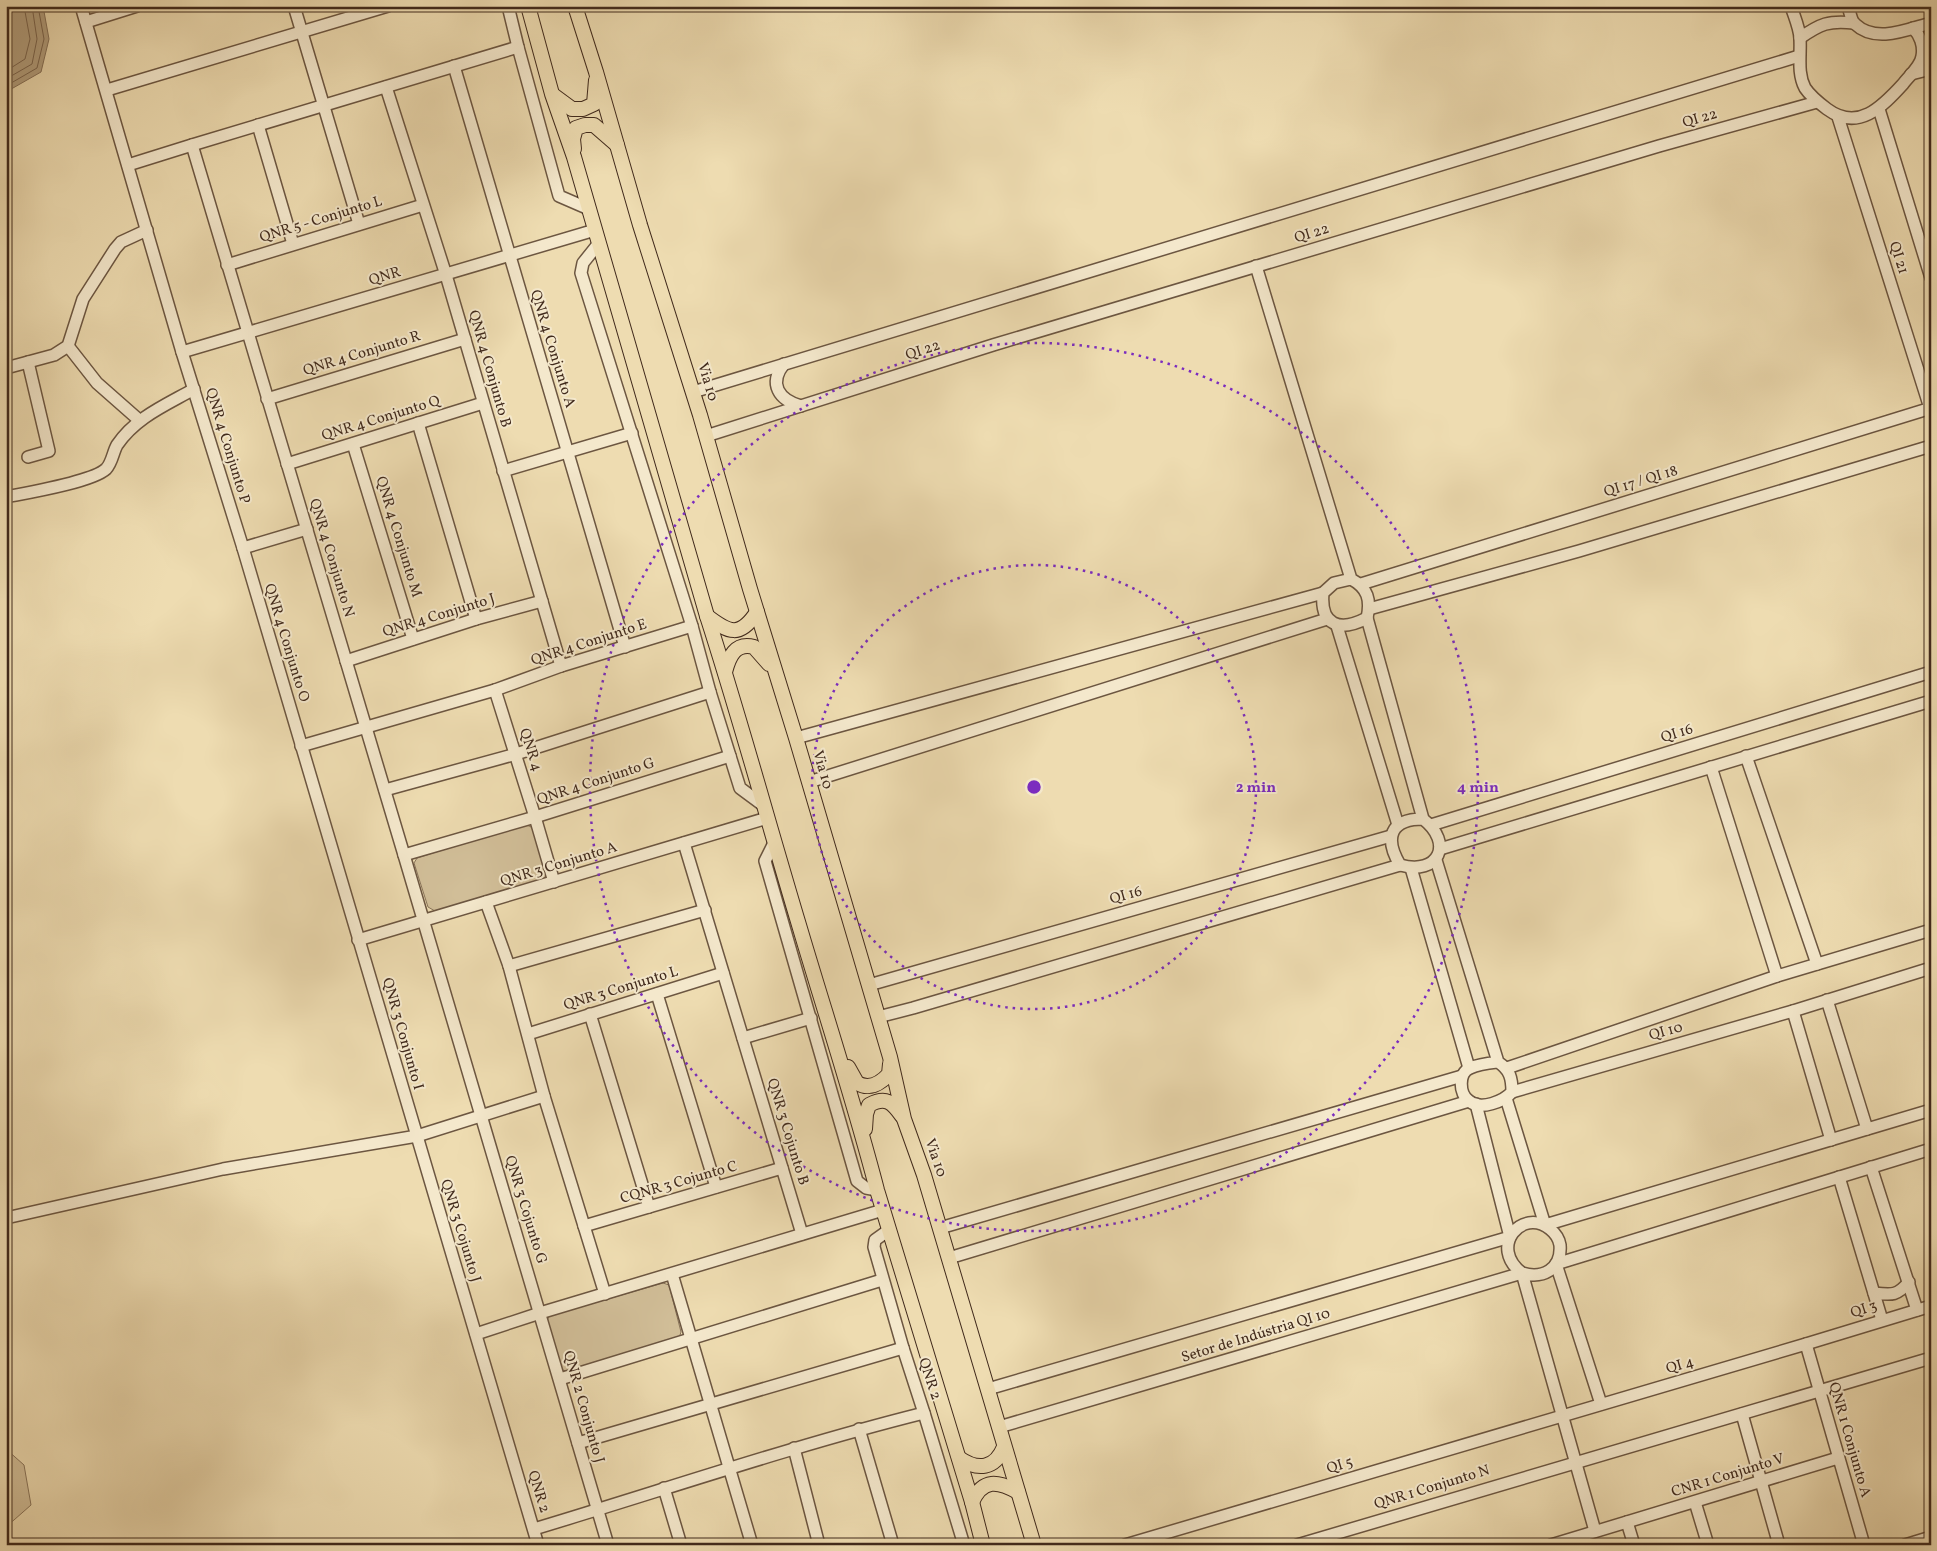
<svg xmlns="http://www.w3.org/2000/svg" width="1937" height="1551" font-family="Vollkorn,serif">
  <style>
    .green { fill: #d1be98; stroke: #89745a }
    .water { fill: #b39f7e; stroke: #857057 }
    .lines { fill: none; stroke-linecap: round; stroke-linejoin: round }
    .shore { stroke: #7a644d; stroke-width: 1 }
    .minor-casing { stroke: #6c5641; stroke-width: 14 }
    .major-casing { stroke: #412a1c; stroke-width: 16 }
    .minor { stroke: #f4e8cc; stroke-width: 11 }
    .major { stroke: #eedcb1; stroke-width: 14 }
    .ring { fill: none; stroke: #7b2cbf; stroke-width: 2.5; stroke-dasharray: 2.5 5 }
    .labels { text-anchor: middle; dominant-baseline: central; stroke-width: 4; stroke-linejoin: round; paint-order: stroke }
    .street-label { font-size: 15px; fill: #412a1c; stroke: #f4e8cc }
    .centre { fill: #7b2cbf; stroke: #f4e8cc; stroke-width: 2.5 }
    .ring-label { font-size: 15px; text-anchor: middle; font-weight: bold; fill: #7b2cbf; stroke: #f4e8cc; stroke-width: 4; stroke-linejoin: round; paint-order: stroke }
  </style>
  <rect width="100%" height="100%" fill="#eedcb1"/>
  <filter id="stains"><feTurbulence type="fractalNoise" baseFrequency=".004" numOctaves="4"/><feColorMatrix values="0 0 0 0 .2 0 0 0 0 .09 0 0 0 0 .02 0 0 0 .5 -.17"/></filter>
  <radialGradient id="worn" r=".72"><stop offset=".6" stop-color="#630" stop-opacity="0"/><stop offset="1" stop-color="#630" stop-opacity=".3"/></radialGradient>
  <g class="green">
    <polygon points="525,824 533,828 547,874 543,880 435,911 428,907 414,863 417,858"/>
    <polygon points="663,1283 669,1285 681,1332 679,1338 567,1371 562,1370 547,1321 549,1316"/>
    <polygon points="6,1449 24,1465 31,1505 6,1527"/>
  </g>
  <polygon class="water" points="6,6 43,6 49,39 41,72 6,92"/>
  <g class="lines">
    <g class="shore">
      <polyline points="6,71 25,59 30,39 24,6"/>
      <polyline points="6,79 32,64 37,39 32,6"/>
      <polyline points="6,86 37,68 44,39 38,6"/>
    </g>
    <defs>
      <g id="minor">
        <polyline points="81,6 182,352 243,548 538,1545"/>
        <polyline points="294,6 359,224"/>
        <polyline points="508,6 518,47 559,196 589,209"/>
        <path d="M 1791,6 C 1794,16 1800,29 1800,39 C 1801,55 1797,73 1805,88 C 1811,97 1819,103 1827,109 C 1858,132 1882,107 1903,84 C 1909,76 1921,66 1922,56 C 1924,46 1920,35 1913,28"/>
        <path d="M 1848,6 C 1850,12 1851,21 1855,24 C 1876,44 1908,29 1931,23"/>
        <polyline points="86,22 137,6"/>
        <path d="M 1800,38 C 1820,24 1829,20 1854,23"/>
        <polyline points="454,66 625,647"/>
        <polyline points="1911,74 1931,69"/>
        <polyline points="386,87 446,275 561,666"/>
        <polyline points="107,90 388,6"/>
        <polyline points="1879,109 1931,278"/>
        <polyline points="1838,117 1930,408"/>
        <polyline points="258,125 293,244"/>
        <polyline points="192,145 404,855 608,1545"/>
        <polyline points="128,165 192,145 518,47"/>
        <polyline points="599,243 583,263 581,273 692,626 710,692 740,788 763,805"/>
        <polyline points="227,265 423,205"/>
        <path d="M 1256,266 L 1351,579 C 1368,588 1371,600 1367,618 C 1340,632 1320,626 1323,593 L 1334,583 L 1351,579"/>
        <polyline points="68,346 97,383 139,420"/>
        <polyline points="182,352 595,230"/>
        <polyline points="28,362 49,451 28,457"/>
        <path d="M 784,364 C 768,384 779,400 801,406"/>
        <polyline points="6,368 54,355 68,346 83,299 115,249 121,242 147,230"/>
        <polyline points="693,392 1799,56"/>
        <polyline points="267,399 465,339"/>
        <polyline points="418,423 476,619"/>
        <polyline points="706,436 993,345 1659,146 1817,102"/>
        <polyline points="353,444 413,639"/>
        <polyline points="287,464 483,403"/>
        <polyline points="503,471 632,433"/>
        <path d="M 6,497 C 26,493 92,482 106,469 C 112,463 113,452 117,445 C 136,417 166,405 194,389"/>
        <polyline points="243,548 307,529"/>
        <polyline points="1361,584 1931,408"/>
        <polyline points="1369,609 1579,551 1931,446"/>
        <path d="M 1367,618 L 1423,819 C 1454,843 1439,876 1400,865 C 1384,838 1390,819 1423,819"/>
        <polyline points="1337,626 1398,825"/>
        <polyline points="346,661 476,619 542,601"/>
        <polyline points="495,690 535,817 554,882"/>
        <polyline points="796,738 1323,593"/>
        <polyline points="301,746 495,690 561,666 692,626"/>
        <polyline points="1746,756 1817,964"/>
        <polyline points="1711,767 1777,976"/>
        <polyline points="809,782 1327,619"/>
        <polyline points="385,790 516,754 710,692"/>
        <polyline points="1431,825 1931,672"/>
        <polyline points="684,843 802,1234"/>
        <polyline points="774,843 765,861 857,1181 866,1188 877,1190"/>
        <polyline points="1440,849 1931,701"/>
        <polyline points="404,855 535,817 730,756"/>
        <path d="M 1436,860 L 1498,1062 C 1510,1070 1512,1078 1512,1092 C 1504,1101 1481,1111 1469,1101 C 1459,1094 1458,1073 1470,1068 C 1479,1064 1489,1063 1498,1062"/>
        <polyline points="1411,868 1469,1068"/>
        <polyline points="486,902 509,966 544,1096 605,1294"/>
        <polyline points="358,940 767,818"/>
        <polyline points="509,966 705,910"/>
        <polyline points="869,985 1391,836"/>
        <polyline points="657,994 716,1187"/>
        <polyline points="1827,1000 1867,1129"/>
        <polyline points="1793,1011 1831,1140"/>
        <polyline points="590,1014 649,1207"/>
        <polyline points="878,1017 913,1008 1400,865"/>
        <polyline points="528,1034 723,973"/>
        <polyline points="743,1038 811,1018"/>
        <polyline points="1507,1068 1777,976 1931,930"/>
        <polyline points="1512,1092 1793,1011 1931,968"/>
        <polyline points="1506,1098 1545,1225 1931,1110"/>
        <polyline points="1871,1167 1917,1310"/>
        <polyline points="1839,1177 1882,1320"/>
        <polyline points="6,1218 223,1169 417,1136 544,1096"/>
        <polyline points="584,1226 782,1168"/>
        <polyline points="940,1228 1462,1076"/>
        <polyline points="889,1230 875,1240 874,1247 903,1348 924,1413 964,1545"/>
        <polyline points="949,1258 1469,1101"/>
        <path d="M 1522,1273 C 1542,1279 1562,1270 1560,1245 C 1559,1239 1555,1233 1550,1229 C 1522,1207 1488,1247 1522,1273 L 1595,1531"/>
        <polyline points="672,1274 752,1545"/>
        <path d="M 1874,1293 C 1892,1295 1897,1296 1909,1282"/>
        <polyline points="476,1334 540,1313 883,1210"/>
        <polyline points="1806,1344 1864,1545"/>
        <polyline points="560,1379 882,1280"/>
        <polyline points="988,1389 1510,1237 1476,1104"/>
        <polyline points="1601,1404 1556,1264 1931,1149"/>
        <polyline points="1742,1414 1779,1545"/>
        <polyline points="999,1427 1522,1273"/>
        <polyline points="859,1429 893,1545"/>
        <polyline points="578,1443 903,1348"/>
        <polyline points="794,1448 819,1545"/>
        <polyline points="664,1488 681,1545"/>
        <polyline points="1695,1502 1708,1545"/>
        <polyline points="1627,1522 1634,1545"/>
        <path d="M 534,1529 C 664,1490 792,1446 924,1413"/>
        <polyline points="1125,1545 1806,1344 1931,1306"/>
        <polyline points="1297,1545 1931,1358"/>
        <polyline points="1551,1545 1838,1458"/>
        <polyline points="1905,1545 1931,1537"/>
      </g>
      <g id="major">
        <path d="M 528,6 L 552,94 L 574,157 L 707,616 C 740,718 768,822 799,925 C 825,1013 854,1101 877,1190 L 972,1502 L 983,1545"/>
        <polyline points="575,6 596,72 640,225 700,415 750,589 796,738 890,1057 904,1119 924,1175 1034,1545"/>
        <polyline points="553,95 572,109 583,109 594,104 596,80"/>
        <polyline points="574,149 573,139 576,128 585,125 594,125 617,145"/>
        <path d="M 707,616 C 729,633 740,638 757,612"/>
        <path d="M 725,672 C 729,657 735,642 754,647 L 769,664"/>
        <path d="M 848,1067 L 857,1083 C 869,1090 880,1084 889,1074 L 890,1064"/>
        <path d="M 865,1129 L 866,1114 L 869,1105 C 886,1096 892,1102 902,1116"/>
        <path d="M 959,1458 C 978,1471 995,1469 1004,1447"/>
        <path d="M 972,1502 C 983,1478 998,1481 1018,1492"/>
      </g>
    </defs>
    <use href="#minor" class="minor-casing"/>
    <use href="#major" class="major-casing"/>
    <use href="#minor" class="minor"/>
    <use href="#major" class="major"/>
  </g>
  <g class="ring">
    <circle cx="1034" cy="787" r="222"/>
    <circle cx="1034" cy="787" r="444"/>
  </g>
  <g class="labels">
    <g class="street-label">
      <text transform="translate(1700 119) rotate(-16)">QI 22</text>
      <text transform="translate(321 220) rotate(-17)">QNR 5 - Conjunto L</text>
      <text transform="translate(1312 234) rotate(-17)">QI 22</text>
      <text transform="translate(1898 258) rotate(72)">QI 21</text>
      <text transform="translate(385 277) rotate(-17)">QNR</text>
      <text transform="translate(552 349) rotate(73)">QNR 4 Conjunto A</text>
      <text transform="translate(923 351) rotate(-18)">QI 22</text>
      <text transform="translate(362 354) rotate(-17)">QNR 4 Conjunto R</text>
      <text transform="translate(489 369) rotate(74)">QNR 4 Conjunto B</text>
      <text transform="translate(707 382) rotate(73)">Via 10</text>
      <text transform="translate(381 419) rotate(-17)">QNR 4 Conjunto Q</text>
      <text transform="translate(227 446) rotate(73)">QNR 4 Conjunto P</text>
      <text transform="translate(1641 482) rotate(-17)">QI 17 / QI 18</text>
      <text transform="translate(398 537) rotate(73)">QNR 4 Conjunto M</text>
      <text transform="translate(331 558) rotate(73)">QNR 4 Conjunto N</text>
      <text transform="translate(439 616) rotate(-17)">QNR 4 Conjunto J</text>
      <text transform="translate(286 643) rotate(73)">QNR 4 Conjunto O</text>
      <text transform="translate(589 643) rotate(-18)">QNR 4 Conjunto E</text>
      <text transform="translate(1677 734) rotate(-17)">QI 16</text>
      <text transform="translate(530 750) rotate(72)">QNR 4</text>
      <text transform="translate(822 770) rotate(74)">Via 10</text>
      <text transform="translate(596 782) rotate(-18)">QNR 4 Conjunto G</text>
      <text transform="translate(559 865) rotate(-17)">QNR 3 Conjunto A</text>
      <text transform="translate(1126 896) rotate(-16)">QI 16</text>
      <text transform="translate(621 989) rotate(-17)">QNR 3 Conjunto L</text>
      <text transform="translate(1666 1032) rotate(-16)">QI 10</text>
      <text transform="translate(402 1034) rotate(74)">QNR 3 Conjunto I</text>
      <text transform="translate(787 1132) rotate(73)">QNR 3 Cojunto B</text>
      <text transform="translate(935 1158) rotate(71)">Via 10</text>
      <text transform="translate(679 1183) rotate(-16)">CQNR 3 Cojunto C</text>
      <text transform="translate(525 1210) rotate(73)">QNR 3 Cojunto G</text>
      <text transform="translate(460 1231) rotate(73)">QNR 3 Cojunto J</text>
      <text transform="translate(1864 1310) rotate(-18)">QI 3</text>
      <text transform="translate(1256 1336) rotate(-17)">Setor de Indústria QI 10</text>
      <text transform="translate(1680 1366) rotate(-16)">QI 4</text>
      <text transform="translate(929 1379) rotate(72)">QNR 2</text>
      <text transform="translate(583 1407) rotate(74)">QNR 2 Conjunto J</text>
      <text transform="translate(1849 1440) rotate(74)">QNR 1 Conjunto A</text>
      <text transform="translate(1340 1466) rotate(-17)">QI 5</text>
      <text transform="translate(1728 1476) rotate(-17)">CNR 1 Conjunto V</text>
      <text transform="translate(1432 1488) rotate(-17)">QNR 1 Conjunto N</text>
      <text transform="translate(538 1492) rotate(73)">QNR 2</text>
    </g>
  </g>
  <circle cx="1034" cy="787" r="8" class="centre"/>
  <g class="ring-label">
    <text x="1256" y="792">2 min</text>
    <text x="1478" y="792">4 min</text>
  </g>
  <rect width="1937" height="1551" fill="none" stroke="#eedcb1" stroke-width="25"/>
  <rect x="8" y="8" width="1922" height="1536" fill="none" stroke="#412a1c" stroke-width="2.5"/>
  <rect x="12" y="12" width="1912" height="1526" fill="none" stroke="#412a1c"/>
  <rect width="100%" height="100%" filter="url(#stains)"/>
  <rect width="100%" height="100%" fill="url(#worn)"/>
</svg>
